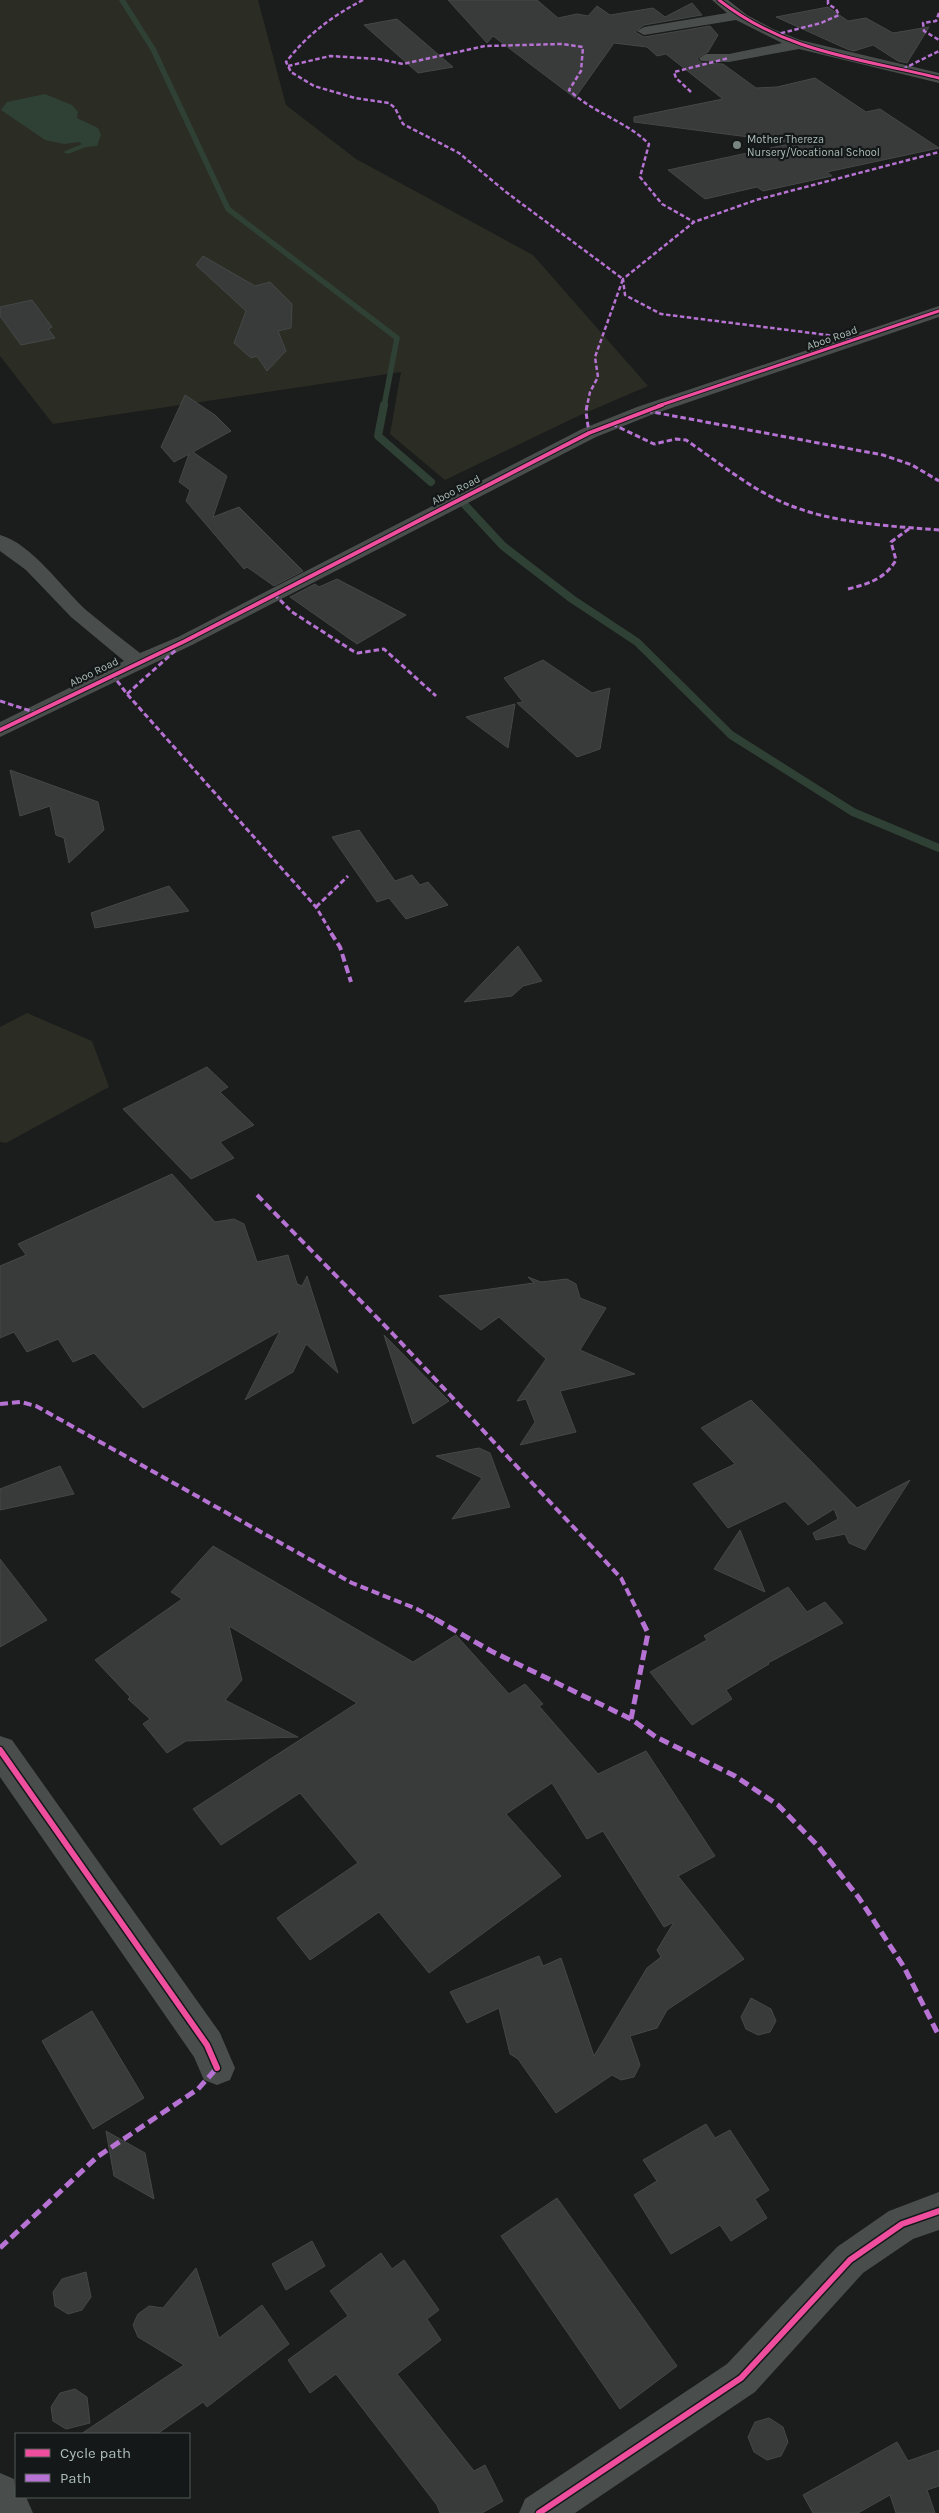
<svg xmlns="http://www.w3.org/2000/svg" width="939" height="2513" font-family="Karla,sans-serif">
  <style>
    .green { fill: #2b2c23 }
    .water { fill: #2f4035 }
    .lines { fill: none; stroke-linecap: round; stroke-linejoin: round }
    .stream-far1 { stroke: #2f4035; stroke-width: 5.5 }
    .stream { stroke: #2f4035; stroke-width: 8 }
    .building { fill: #393a3a; stroke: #444847 }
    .minor { fill: #494e4d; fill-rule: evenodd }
    .quiet-far3 { stroke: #b673d3; stroke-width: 2.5; stroke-dasharray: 4.5 2.5; stroke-linecap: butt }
    .quiet-far2 { stroke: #b673d3; stroke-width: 3; stroke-dasharray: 5.5 3; stroke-linecap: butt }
    .quiet-far1 { stroke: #b673d3; stroke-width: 4; stroke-dasharray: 8 4; stroke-linecap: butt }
    .quiet { stroke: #b673d3; stroke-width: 5; stroke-dasharray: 10 5; stroke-linecap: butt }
    .cycleway-far2-casing { stroke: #151818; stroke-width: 5 }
    .cycleway-far1-casing { stroke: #151818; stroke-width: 6 }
    .cycleway-casing { stroke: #151818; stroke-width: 9 }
    .cycleway-far2 { stroke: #ef4d9e; stroke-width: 3 }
    .cycleway-far1 { stroke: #ef4d9e; stroke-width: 4 }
    .cycleway { stroke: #ef4d9e; stroke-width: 6 }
    .poi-dot { fill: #798580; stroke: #151818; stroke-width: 2 }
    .labels { text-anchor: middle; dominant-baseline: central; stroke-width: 4.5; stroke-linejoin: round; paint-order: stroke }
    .far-poi-label { font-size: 11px; fill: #acbdb6; stroke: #151818; text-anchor: start }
    .far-street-label { font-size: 11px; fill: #acbdb6; stroke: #151818 }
  </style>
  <rect width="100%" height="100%" fill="#1b1c1c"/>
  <g class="green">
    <polygon points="0,0 258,0 286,105 356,159 533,255 648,386 576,417 445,480 390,434 401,372 53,424 0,356"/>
    <polygon points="27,1013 92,1041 109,1087 6,1143 0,1142 0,1027"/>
  </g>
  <polygon class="water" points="45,94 72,105 78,112 77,118 98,128 101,135 97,146 86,147 68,154 63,152 82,144 79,142 64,144 45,140 1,110 7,102"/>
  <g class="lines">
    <polyline class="stream-far1" points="122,0 153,49 228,209 397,338 384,406"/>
    <g class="stream">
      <polyline points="384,405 378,436 431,482"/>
      <polyline points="465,505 503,546 572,599 637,642 731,735 853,812 939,848"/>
    </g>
  </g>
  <g class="building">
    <polygon points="448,0 537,0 558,18 577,14 588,16 597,6 610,15 653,8 665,17 692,3 702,15 644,25 635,32 644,37 710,26 718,35 708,52 697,58 701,63 723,64 756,88 777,87 815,78 866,112 880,109 939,148 827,172 832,176 763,191 757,187 705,199 668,170 794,143 634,122 634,117 723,99 666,54 657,56 647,47 614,43 575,98 493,36 487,43"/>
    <polygon points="828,7 848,21 866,18 893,33 929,27 907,63 898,61 873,45 854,51 847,49 776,17"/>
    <polygon points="397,19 453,67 418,73 364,25"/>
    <polygon points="203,256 255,286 270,282 292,304 291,328 278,331 286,351 267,371 257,356 251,358 234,343 246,311 196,265"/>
    <polygon points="32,300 52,327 48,329 55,338 21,345 0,316 0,307"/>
    <polygon points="185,395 215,415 231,431 193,452 227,476 213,517 239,507 303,571 274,586 247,567 244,569 186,501 190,490 179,482 189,454 174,462 161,447"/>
    <polygon points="337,579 406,615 357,644 290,597 315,584 319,587"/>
    <polygon points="543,660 592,693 610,688 600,749 577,757 517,703 523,702 504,678"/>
    <polygon points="515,704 508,748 466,717"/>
    <polygon points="10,770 98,802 104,830 69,863 64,838 56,835 50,806 20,816"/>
    <polygon points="359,830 395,881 412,875 420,885 428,882 448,905 406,919 389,898 377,902 332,837"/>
    <polygon points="169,886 189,911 95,928 91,913"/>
    <polygon points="518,946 542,981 523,986 512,996 464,1002"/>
    <polygon points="207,1067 228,1087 220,1092 254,1125 220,1142 234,1158 191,1179 123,1109"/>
    <polygon points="172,1174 215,1222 234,1219 244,1224 257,1262 288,1255 297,1284 302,1286 307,1276 338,1373 306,1344 293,1372 245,1400 280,1331 143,1408 94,1353 73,1362 58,1339 27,1352 14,1332 0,1338 0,1266 26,1255 18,1244"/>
    <polygon points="528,1277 541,1282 567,1279 576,1284 580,1298 606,1308 580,1350 635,1374 560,1391 576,1432 520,1445 535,1422 526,1399 517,1401 546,1359 499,1317 481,1330 439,1296 534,1283"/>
    <polygon points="384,1335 449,1401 413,1424"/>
    <polygon points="751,1400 857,1508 910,1480 865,1550 849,1543 845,1534 816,1540 813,1533 838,1519 834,1509 808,1525 785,1501 728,1528 693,1484 735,1464 701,1428"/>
    <polygon points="479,1448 490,1453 510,1507 452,1519 482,1478 436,1456"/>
    <polygon points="60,1466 74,1494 0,1510 0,1489"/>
    <polygon points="740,1530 765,1592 714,1569"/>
    <polygon points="213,1546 413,1662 456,1635 509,1694 525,1684 543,1704 539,1706 598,1774 646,1751 715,1856 678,1876 744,1959 667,2010 657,2028 630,2036 640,2065 634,2077 621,2080 612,2075 556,2113 518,2059 510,2054 499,2008 467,2023 450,1992 539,1956 543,1966 561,1958 594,2056 647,1968 661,1957 657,1950 674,1922 664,1927 603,1831 587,1839 552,1783 506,1814 561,1876 429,1973 379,1912 310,1960 277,1918 358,1863 300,1793 221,1845 193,1809 357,1703 229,1626 242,1680 225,1700 298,1737 186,1741 167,1753 143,1724 150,1719 128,1699 130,1697 95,1660 182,1599 171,1592"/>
    <polygon points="0,1559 47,1620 0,1647"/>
    <polygon points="788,1587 807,1612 825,1602 843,1623 768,1663 769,1664 726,1690 732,1699 692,1725 650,1672 707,1640 704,1636"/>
    <polygon points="751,1998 771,2009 776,2021 770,2032 758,2035 746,2029 741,2017"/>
    <polygon points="92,2011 144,2098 93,2129 42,2041"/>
    <polygon points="706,2124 715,2138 730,2130 769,2190 755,2199 767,2218 731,2241 720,2225 671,2254 634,2195 657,2181 643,2160"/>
    <polygon points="106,2131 145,2153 154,2199 114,2176"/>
    <polygon points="557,2198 677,2366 620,2409 501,2236"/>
    <polygon points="312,2241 325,2266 286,2290 272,2264"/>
    <polygon points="381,2253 392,2269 404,2260 439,2310 427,2319 441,2340 397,2374 474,2471 485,2465 503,2501 482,2513 440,2513 437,2505 336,2374 310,2393 288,2360 348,2316 330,2291"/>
    <polygon points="196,2268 219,2338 262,2305 289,2344 207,2407 203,2402 157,2434 81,2434 184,2365 138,2337 133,2325 138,2314 149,2306 163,2308"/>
    <polygon points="86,2272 91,2297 82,2310 68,2314 55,2306 53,2292 62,2279"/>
    <polygon points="75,2389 87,2397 90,2423 66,2429 53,2421 51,2407 60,2393"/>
    <polygon points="769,2418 783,2427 788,2442 781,2456 767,2460 754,2452 748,2437 755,2422"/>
    <polygon points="897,2442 908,2461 939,2450 939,2486 927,2490 935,2513 896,2513 890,2495 858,2513 813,2513 803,2495"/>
  </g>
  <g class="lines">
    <g class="minor">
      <polygon points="712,0 728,0 747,15 773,29 800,40 939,73 939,83 799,49 729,62 701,61 699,58 706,54 729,54 782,43 736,20 644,35 637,31 644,27 727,13"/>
      <path d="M 939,306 L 939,317 L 651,415 L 596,437 L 192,645 L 0,737 L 0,722 L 124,661 L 71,617 L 26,570 L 0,551 L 0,535 C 31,543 63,589 86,610 C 104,625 122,639 140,653 L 178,637 L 582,429 L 637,407 Z"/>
      <polygon points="0,1736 12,1740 220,2033 235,2068 230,2080 217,2085 204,2080 194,2057 0,1777"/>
      <polygon points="939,2192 939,2230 913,2239 863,2273 755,2392 575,2513 519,2513 525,2499 727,2364 837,2247 889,2211"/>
      <polygon points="0,2473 14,2479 16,2497 26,2497 33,2513 0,2513"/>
    </g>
    <g class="quiet-far3">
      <path d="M 363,0 C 332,16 307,35 286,62 L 291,72 L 314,86 L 355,98 L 389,103 L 395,108 L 403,124 L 459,153 L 506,192 L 623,279 L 595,357 L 598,377 L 590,392 L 587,406"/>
      <polyline points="939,13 936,21 923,23 924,31 939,40"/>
      <polyline points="774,35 821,23 839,15 836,9 828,4 828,0"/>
      <path d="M 288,66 L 330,56 L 378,59 L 403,64 L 485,46 L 562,44 L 583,47 L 581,71 L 569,90 C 593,113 626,121 649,144 L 640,177 L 662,204 L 694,222"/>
      <polyline points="903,69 939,51"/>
      <polyline points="691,92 676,78 674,72 729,58"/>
      <polyline points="851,338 661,314 625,295 623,279 694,222 756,200 939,152"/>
    </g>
    <g class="quiet-far2">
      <polyline points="587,405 586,412 589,433"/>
      <polyline points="647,411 883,455 912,465 939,481"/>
      <path d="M 612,424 L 654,444 L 676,439 L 686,440 C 717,461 748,487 782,502 C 828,523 889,526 939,530"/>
      <path d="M 848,589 C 868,584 885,579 896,560 L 891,542 L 910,528"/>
      <polyline points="274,594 292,612 353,651 358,653 384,649 436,696"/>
      <polyline points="112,674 127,694 316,907 332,934"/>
      <polyline points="127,694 177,649"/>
      <polyline points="0,701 34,712"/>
      <polyline points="316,907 348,876"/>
    </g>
    <g class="quiet-far1">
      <polyline points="331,933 340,947 351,982"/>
      <polyline points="257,1195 392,1333 621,1578 642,1620"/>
      <polyline points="0,1404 21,1402 36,1406 352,1583 417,1609 437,1620"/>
    </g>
    <g class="quiet">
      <polyline points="435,1619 491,1651 631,1719 656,1737 735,1776 778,1805 819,1847 859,1898 904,1967 939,2036"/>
      <polyline points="631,1719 648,1633 641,1619"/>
      <polyline points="0,2248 97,2157 198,2089 217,2068"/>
    </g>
    <defs>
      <g id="cycleway-far2">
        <path d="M 719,0 C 787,53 858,58 939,78"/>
        <polyline points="658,406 939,311"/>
      </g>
      <polyline id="cycleway-far1" points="0,730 185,641 589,433 662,405"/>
      <g id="cycleway">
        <polyline points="0,1750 207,2045 217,2068"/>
        <polyline points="539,2513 741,2378 850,2260 902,2224 939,2211"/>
      </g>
    </defs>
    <use href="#cycleway-far2" class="cycleway-far2-casing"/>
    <use href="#cycleway-far1" class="cycleway-far1-casing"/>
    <use href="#cycleway" class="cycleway-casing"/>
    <use href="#cycleway-far2" class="cycleway-far2"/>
    <use href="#cycleway-far1" class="cycleway-far1"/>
    <use href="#cycleway" class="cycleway"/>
  </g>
  <circle class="poi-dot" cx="737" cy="145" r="5"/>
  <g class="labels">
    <g class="far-poi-label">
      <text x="747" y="139">Mother Thereza<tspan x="747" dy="13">Nursery/Vocational School</tspan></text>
    </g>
    <g class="far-street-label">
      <text transform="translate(832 338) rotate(-19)">Aboo Road</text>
      <text transform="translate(456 490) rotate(-27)">Aboo Road</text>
      <text transform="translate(94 672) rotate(-26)">Aboo Road</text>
    </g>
  </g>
  <rect x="15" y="2433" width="175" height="65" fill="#151818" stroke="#515a57"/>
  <rect x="25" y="2449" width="25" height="8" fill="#ef4d9e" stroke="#515a57"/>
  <text x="60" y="2458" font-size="15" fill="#acbdb6">Cycle path</text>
  <rect x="25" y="2474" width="25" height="8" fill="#b673d3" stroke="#515a57"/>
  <text x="60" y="2483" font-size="15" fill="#acbdb6">Path</text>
</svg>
